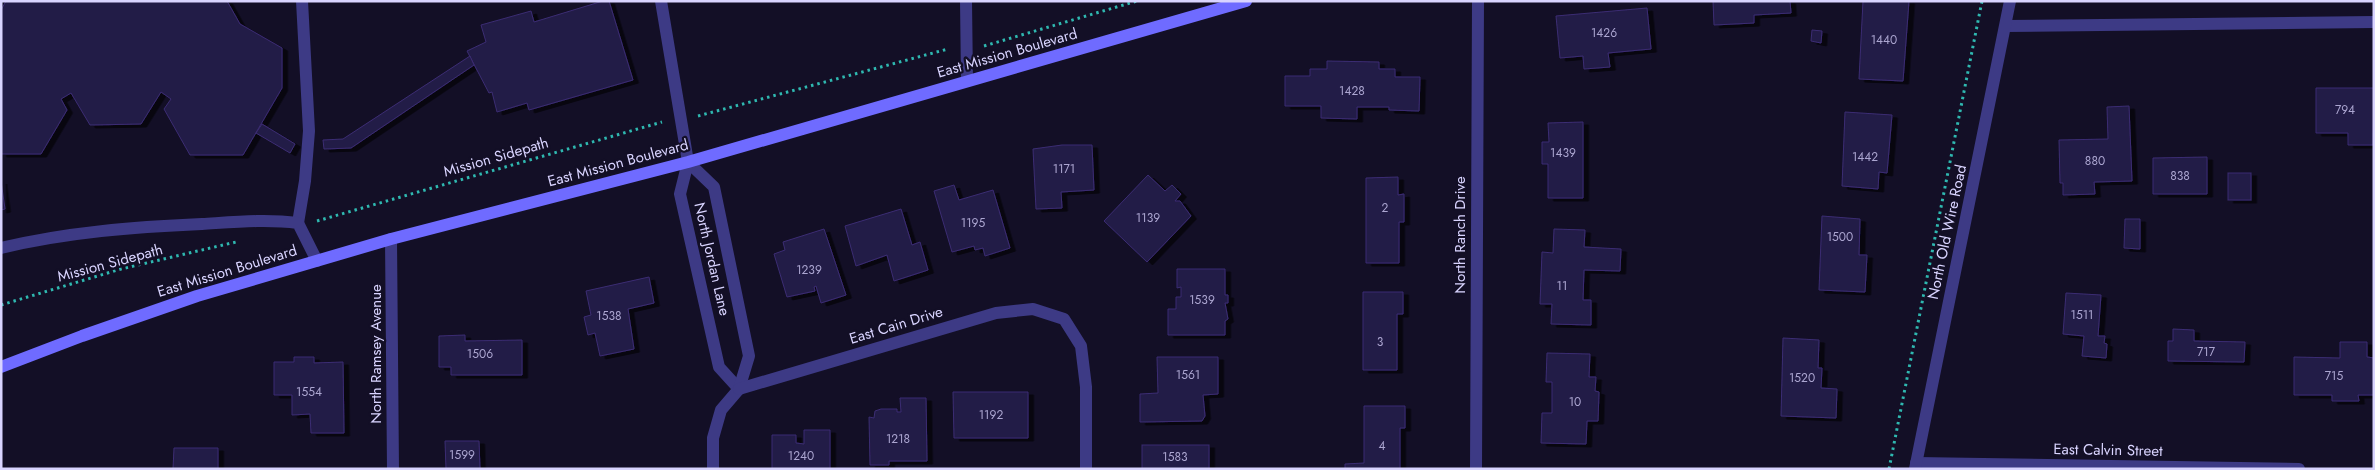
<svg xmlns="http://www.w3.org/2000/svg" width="2375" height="470" font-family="Jost,sans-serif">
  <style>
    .building { fill: #241b47; stroke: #3b2d73; filter: url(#shadow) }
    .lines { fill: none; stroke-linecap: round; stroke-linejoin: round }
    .path { stroke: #2fb8b0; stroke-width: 3; stroke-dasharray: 2.5 4; stroke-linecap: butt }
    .service { stroke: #3d3a85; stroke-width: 12 }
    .minor { stroke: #3d3a85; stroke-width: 12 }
    .tertiary { stroke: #3d3a85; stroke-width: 12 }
    .secondary { stroke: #6f6bff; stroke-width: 12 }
    .labels { text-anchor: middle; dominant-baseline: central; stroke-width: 4.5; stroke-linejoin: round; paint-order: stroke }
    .number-label { font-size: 12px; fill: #aca6d1 }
    .street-label { font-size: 15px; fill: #d9d4ff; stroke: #130f26 }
  </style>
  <defs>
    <filter id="shadow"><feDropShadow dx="5.5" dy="3" stdDeviation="0" flood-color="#0009"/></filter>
  </defs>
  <rect width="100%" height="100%" fill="#130f26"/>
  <g class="building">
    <polygon points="6,1 227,1 240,24 282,48 282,88 243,155 190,155 164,109 171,99 161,92 141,124 90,125 71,93 61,99 67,110 41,154 1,154 1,10"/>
    <polygon points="603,1 609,1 633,80 529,110 527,103 497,112 492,92 489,93 467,51 486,42 481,25 531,11 534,22"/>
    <polygon points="1713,1 1790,1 1791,13 1754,15 1754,23 1714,25"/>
    <polygon points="1863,1 1909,1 1903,81 1859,79"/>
    <polygon points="1647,8 1651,49 1608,53 1610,67 1584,69 1583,56 1560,58 1556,16"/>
    <polygon points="1812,30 1822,31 1821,43 1811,41"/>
    <polygon points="470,56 474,65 351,148 324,149 323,140 343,139"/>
    <polygon points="1327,61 1379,62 1379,69 1395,69 1395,77 1420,77 1419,111 1389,110 1389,107 1357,107 1357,119 1321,118 1321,106 1285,106 1285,76 1310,76 1310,69 1327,69"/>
    <polygon points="2316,88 2374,88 2373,145 2348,145 2348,133 2316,133"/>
    <polygon points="2129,106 2132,181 2094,182 2095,194 2063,195 2063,183 2060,183 2059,140 2108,139 2107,107"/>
    <polygon points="1845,112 1892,115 1887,173 1879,172 1878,189 1842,186"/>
    <polygon points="1583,122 1583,198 1548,198 1548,164 1542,164 1542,142 1549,142 1548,123"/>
    <polygon points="262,124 295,144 290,153 256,133"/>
    <polygon points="1062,145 1092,145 1094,190 1061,192 1062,208 1036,209 1033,149"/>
    <polygon points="2207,157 2207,194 2153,194 2153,158"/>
    <rect x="2228" y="173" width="23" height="27"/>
    <polygon points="1148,175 1165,191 1172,185 1181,194 1175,201 1180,201 1191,216 1147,262 1104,221"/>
    <polygon points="1398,177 1398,195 1404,194 1404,222 1399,222 1399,263 1366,263 1366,178"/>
    <polygon points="1,181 5,209 1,210"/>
    <polygon points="954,185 959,200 993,190 1010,248 985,256 983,248 975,250 974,246 952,252 934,191"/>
    <polygon points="901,209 912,245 920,242 928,270 894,281 887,255 856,266 845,226"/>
    <polygon points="1822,216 1860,219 1859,255 1867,255 1865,292 1819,290"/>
    <polygon points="2125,219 2140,219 2140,249 2124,248"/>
    <polygon points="824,229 846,295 821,303 816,286 814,287 815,291 787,297 774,254 785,250 783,242"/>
    <polygon points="1554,229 1585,230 1584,247 1621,249 1620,271 1584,270 1583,300 1591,300 1591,325 1551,324 1552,304 1540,304 1542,252 1553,253"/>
    <polygon points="1177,269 1225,269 1225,295 1228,295 1228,303 1225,303 1228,319 1225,321 1225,335 1168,335 1168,309 1176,309 1176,297 1181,297 1181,287 1177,288"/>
    <polygon points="649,277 654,303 628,309 634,349 600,356 595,333 588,335 584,317 591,315 586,291"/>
    <polygon points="1363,292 1403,292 1403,314 1397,314 1397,370 1363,370"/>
    <polygon points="2066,293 2101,295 2098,336 2105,336 2104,343 2107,344 2106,358 2082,356 2084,336 2063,334"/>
    <polygon points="2173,329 2194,330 2194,341 2245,342 2244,362 2168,361 2168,341 2173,341"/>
    <polygon points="465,335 465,341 522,340 522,375 451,375 451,367 439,367 439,336"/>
    <polygon points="1783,338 1819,340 1818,368 1822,368 1821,388 1837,389 1836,418 1781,416"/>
    <polygon points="2340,342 2367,342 2367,357 2374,358 2374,395 2358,395 2359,401 2332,401 2332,395 2294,395 2294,357 2340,358"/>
    <polygon points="1547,353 1590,354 1589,377 1596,377 1595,391 1599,392 1598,421 1587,421 1586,444 1541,443 1542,413 1552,413 1552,382 1546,382"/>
    <polygon points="294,357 314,357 314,363 343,362 344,433 311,433 310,414 292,415 292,395 274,395 274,362 294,362"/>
    <polygon points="1157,357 1218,357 1218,394 1203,395 1205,416 1202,421 1140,422 1140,394 1158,393"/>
    <polygon points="953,392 1028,392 1028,438 954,438"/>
    <polygon points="900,398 926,398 927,461 889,461 889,465 870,465 869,417 874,418 875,411 881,409 897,409 897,412 901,412"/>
    <polygon points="1364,406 1405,406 1405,428 1400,428 1400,469 1345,469 1345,464 1364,463"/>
    <polygon points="804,430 830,430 830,469 772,469 772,435 796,435 796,443 804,444"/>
    <polygon points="445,441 479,441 480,469 446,469"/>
    <rect x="1142" y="445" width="67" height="24"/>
    <polygon points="174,448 218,448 218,469 173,469"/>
  </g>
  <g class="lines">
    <g class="path">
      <polyline points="984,46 1137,1"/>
      <polyline points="698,116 948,49"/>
      <polyline points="317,221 662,122"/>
      <polyline points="1,305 121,269 236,242"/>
      <polyline points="1889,469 1982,1"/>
    </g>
    <g class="service">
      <polyline points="298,223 305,181 309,131 302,1"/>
      <path d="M 1,248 C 67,232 135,227 202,224 C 235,222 266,219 298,223 L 317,261"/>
    </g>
    <g class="minor">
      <polyline points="661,1 688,162 680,194 719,367 739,389"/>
      <polyline points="966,1 967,81"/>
      <polyline points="2006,26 2374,22"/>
      <polyline points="688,162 714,187 749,356 739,389 721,410 713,438 713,469"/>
      <polyline points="391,239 393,469"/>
      <polyline points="739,389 996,313 1033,309 1064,319 1081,346 1086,387 1086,469"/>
      <polyline points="1916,463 2299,469"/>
      <polyline points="1476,469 1478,1"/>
    </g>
    <polyline class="tertiary" points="1915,469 2010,1"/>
    <polyline class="secondary" points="1,367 82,336 197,296 391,239 688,162 1246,1"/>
  </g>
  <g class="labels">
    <g class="number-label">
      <text x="1604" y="33">1426</text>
      <text x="1884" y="40">1440</text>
      <text x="1352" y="91">1428</text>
      <text x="2345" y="110">794</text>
      <text x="1563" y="153">1439</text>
      <text x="1865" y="157">1442</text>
      <text x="2095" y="161">880</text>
      <text x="1064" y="169">1171</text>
      <text x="2180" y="176">838</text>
      <text x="1385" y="208">2</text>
      <text x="1148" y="218">1139</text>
      <text x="973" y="223">1195</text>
      <text x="1840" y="237">1500</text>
      <text x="809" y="270">1239</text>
      <text x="1562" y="286">11</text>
      <text x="1202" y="300">1539</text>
      <text x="2082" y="315">1511</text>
      <text x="609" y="316">1538</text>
      <text x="1380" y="342">3</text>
      <text x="2206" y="352">717</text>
      <text x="480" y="354">1506</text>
      <text x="1188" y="375">1561</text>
      <text x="2334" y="376">715</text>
      <text x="1802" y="378">1520</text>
      <text x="309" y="392">1554</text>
      <text x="1575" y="402">10</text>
      <text x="991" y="415">1192</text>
      <text x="898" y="439">1218</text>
      <text x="1382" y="446">4</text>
      <text x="462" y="455">1599</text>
      <text x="801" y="456">1240</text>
      <text x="1175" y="457">1583</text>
    </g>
    <g class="street-label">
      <text transform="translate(1007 53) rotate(-16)">East Mission Boulevard</text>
      <text transform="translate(496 157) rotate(-16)">Mission Sidepath</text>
      <text transform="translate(618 163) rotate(-15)">East Mission Boulevard</text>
      <text transform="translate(1947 232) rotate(-78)">North Old Wire Road</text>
      <text transform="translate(1460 235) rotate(-90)">North Ranch Drive</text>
      <text transform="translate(712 259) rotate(77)">North Jordan Lane</text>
      <text transform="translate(110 263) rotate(-15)">Mission Sidepath</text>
      <text transform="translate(227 271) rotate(-17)">East Mission Boulevard</text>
      <text transform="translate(896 325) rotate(-17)">East Cain Drive</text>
      <text transform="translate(376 354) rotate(-90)">North Ramsey Avenue</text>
      <text transform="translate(2108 450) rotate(1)">East Calvin Street</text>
    </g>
  </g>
  <rect width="2375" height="470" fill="none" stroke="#d9d4ff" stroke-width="5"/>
</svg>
